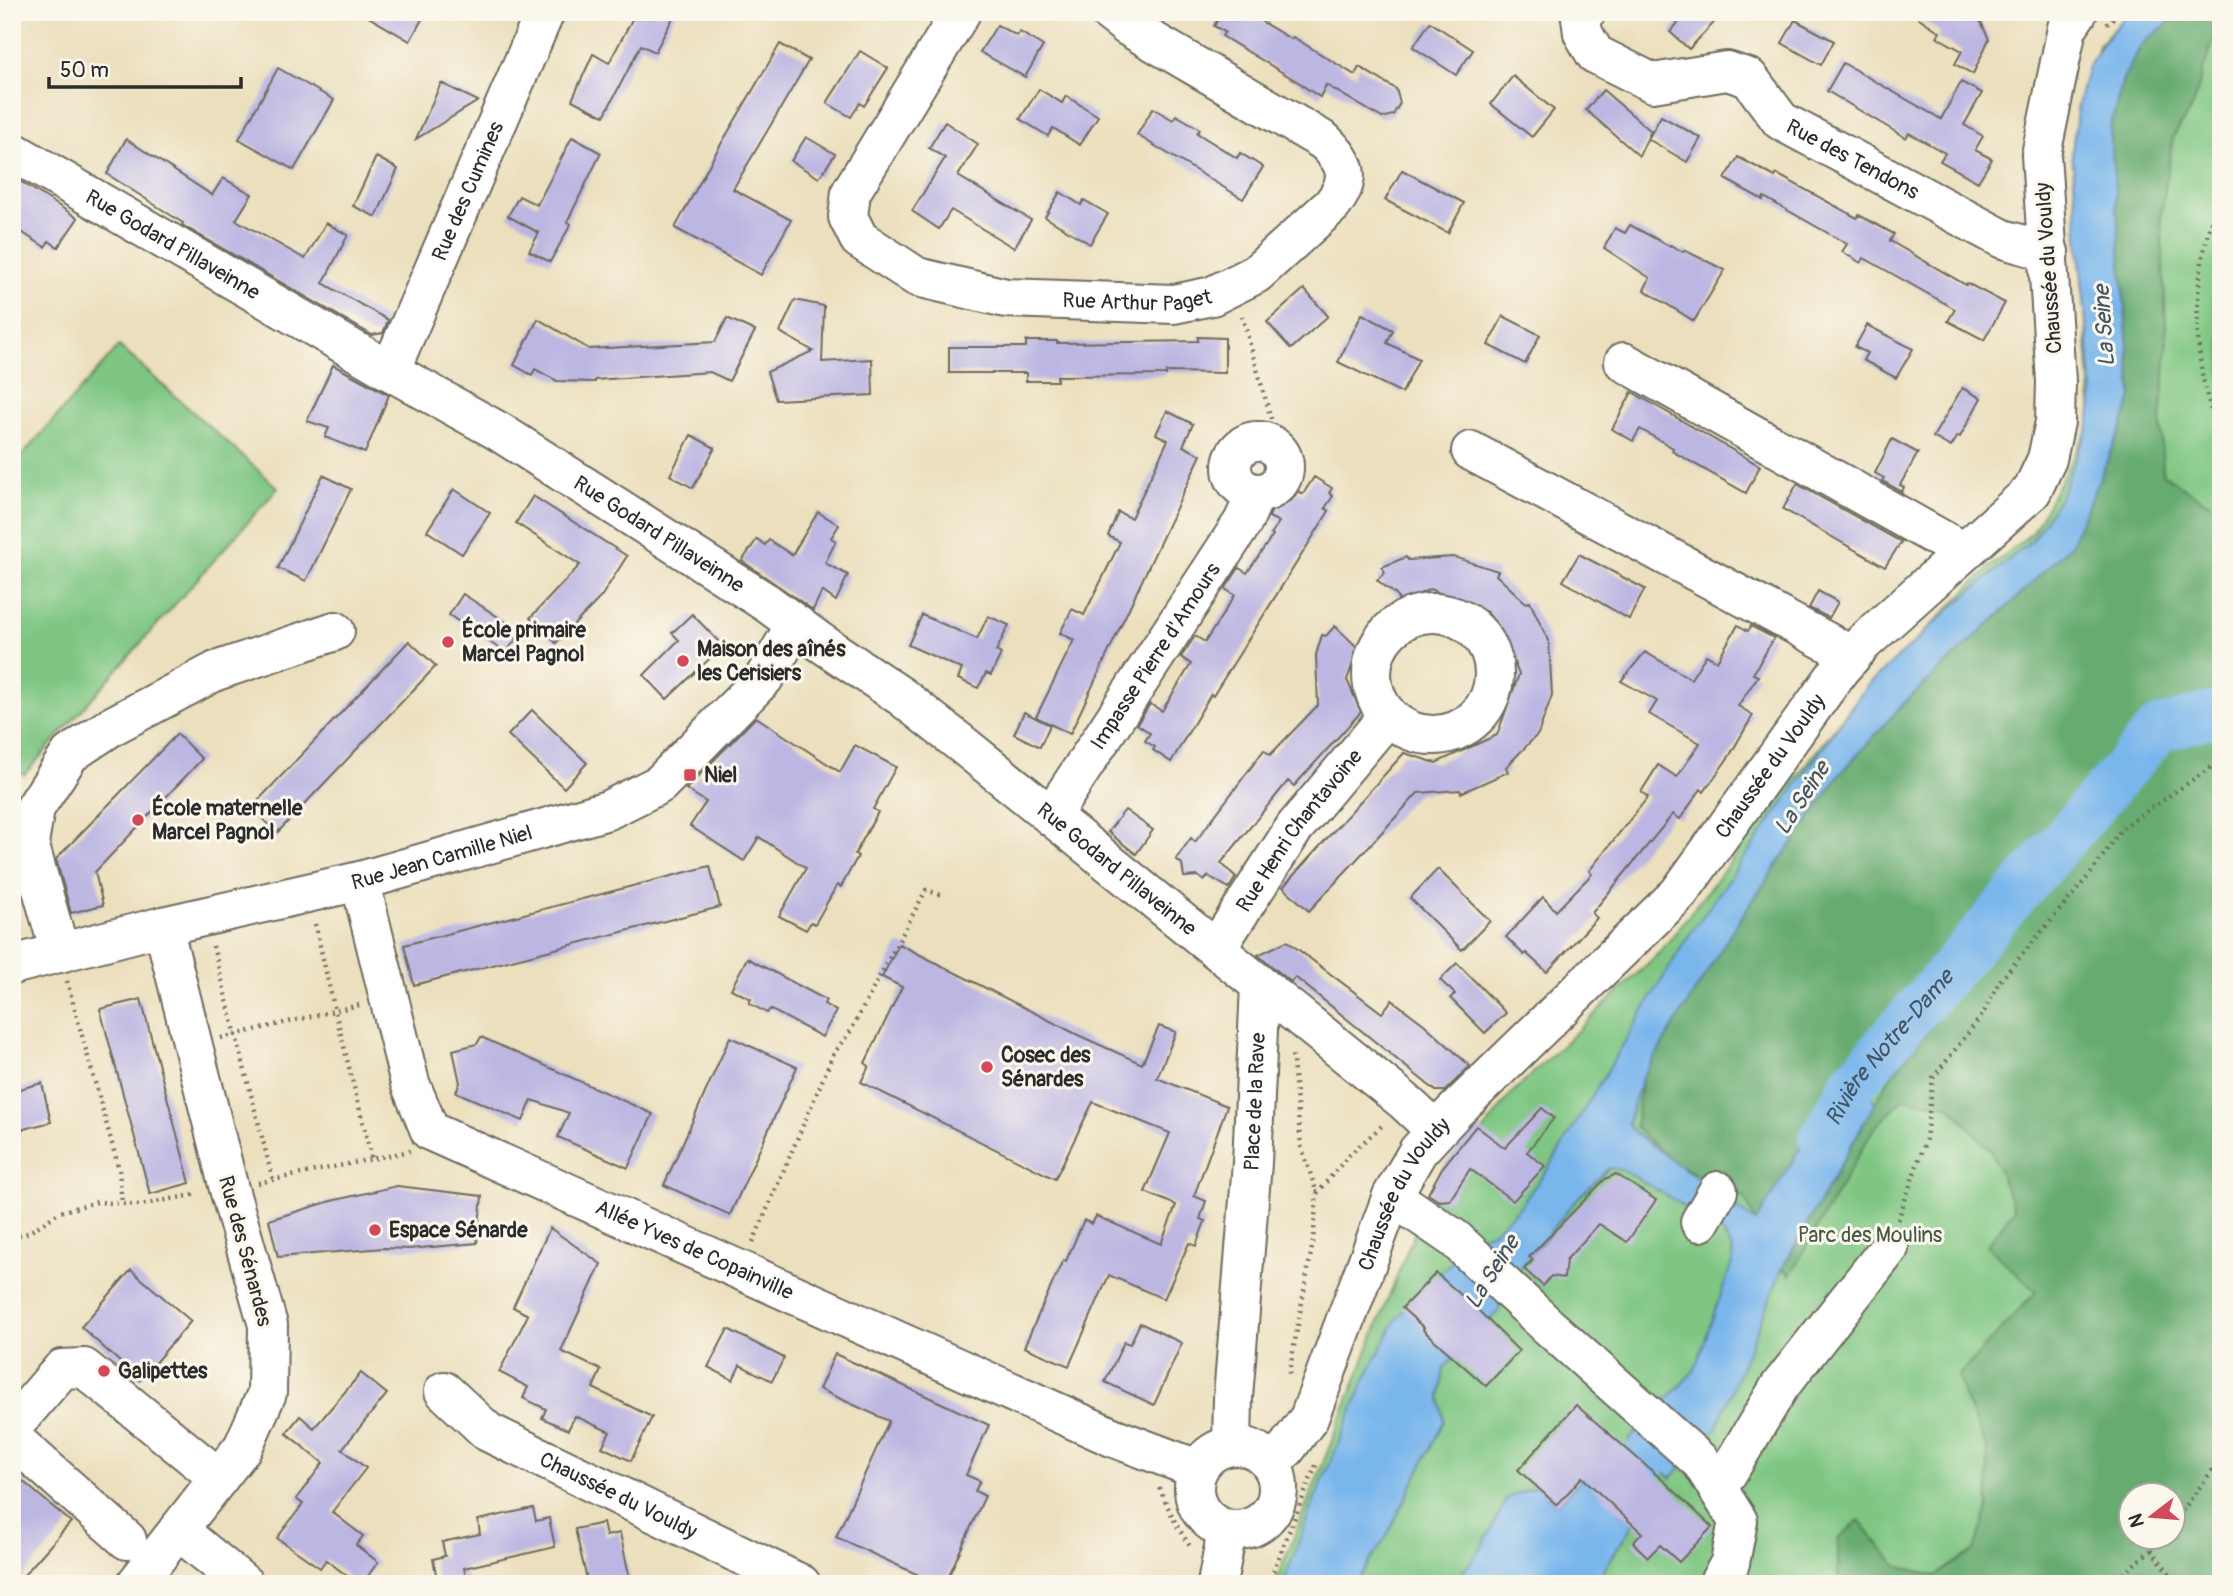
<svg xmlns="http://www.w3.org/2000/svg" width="2233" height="1596" font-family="Pangolin,sans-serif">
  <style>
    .green { fill: #7ec682; stroke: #547856; stroke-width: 2; fill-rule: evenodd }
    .forest { fill: #66ab70; stroke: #486b4e; stroke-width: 2; fill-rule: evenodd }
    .water { fill: #79b6ec; stroke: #52708c; stroke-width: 2 }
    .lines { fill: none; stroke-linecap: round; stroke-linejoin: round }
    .river { stroke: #79b6ec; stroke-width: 46 }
    .building { fill: #bcb6e2 }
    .minor-casing { stroke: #6e6a5e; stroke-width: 42 }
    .path { stroke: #6e6a5e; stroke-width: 4.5; stroke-dasharray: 2 5; stroke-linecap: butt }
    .minor { stroke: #fff; stroke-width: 38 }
    .poi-dot { fill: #d1495b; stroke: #fbf7ec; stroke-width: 2.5 }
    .labels { text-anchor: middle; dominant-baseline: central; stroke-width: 6; stroke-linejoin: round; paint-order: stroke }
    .street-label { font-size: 21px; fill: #2b2b2b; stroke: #fbf7ec }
    .poi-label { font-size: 21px; font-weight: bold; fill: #2b2b2b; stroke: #fbf7ec; text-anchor: start }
    .park-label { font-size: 21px; fill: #445a45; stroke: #fbf7ec }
    .water-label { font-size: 23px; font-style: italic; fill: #425565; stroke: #fbf7ec }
  </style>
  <rect width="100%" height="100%" fill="#fbf7ec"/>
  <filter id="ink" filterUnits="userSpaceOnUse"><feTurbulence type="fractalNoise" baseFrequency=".0143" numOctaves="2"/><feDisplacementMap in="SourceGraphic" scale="14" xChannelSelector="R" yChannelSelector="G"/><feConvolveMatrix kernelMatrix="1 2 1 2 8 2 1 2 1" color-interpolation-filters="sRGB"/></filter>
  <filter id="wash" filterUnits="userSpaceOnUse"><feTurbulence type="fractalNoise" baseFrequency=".00686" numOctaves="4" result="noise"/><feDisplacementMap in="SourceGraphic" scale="28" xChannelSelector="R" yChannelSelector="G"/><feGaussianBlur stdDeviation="1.57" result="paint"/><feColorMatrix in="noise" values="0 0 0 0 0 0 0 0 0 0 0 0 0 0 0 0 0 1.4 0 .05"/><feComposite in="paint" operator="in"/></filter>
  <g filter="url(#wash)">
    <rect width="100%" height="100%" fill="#ebdfbd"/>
    <g class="green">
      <path d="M 2130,12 L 2221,12 L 2221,1584 L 1275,1584 L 1421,1216 L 1511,1094 L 1660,952 L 1858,698 L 1990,567 L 2033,532 L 2092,421 L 2074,135 L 2098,45 ZM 2132,1494 L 2174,1494 L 2174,1536 L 2132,1536 Z"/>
      <polygon points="119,346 278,488 24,775 12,765 12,467"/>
    </g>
    <g class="forest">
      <polygon points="2182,12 2221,12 2221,21 2204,67 2194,104 2173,137 2161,215 2167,348 2161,423 2163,474 2200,498 2221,508 2221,711 2208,709 2167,711 2112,760 1986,912 1841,1080 1756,1223 1745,1198 1674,1163 1635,1127 1642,1078 1735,926 1840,774 1903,704 2001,613 2070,546 2121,429 2132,396 2110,129 2123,79 2142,43"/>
      <path d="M 2216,724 L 2221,725 L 2221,1584 L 1842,1584 L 1838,1578 L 1838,1539 L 1859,1520 L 1897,1566 L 1935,1576 L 1974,1550 L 1989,1506 L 1987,1449 L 1965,1399 L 1958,1376 L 2036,1292 L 1987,1246 L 2014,1209 L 1992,1152 L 1949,1105 L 1903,1099 L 1874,1128 L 1790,1275 L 1783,1267 L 1890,1077 L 2172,737 ZM 2132,1494 L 2174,1494 L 2174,1536 L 2132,1536 Z"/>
    </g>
    <g class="water">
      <polygon points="2128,12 2182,12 2142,44 2123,79 2110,128 2132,396 2121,429 2070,546 2001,613 1903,704 1840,774 1735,926 1642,1078 1628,1123 1634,1132 1756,1222 1841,1080 1876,1101 1783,1267 1716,1429 1671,1478 1629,1440 1694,1371 1733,1260 1732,1249 1722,1232 1679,1203 1623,1170 1609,1168 1577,1199 1515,1275 1502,1298 1498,1312 1444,1368 1440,1398 1444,1421 1386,1538 1354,1584 1283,1584 1311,1508 1364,1382 1396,1319 1475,1237 1493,1231 1518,1209 1552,1163 1687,938 1866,687 1947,612 2032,540 2059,499 2089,426 2093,392 2079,250 2072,151 2078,105 2087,69 2101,45"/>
      <path d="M 1583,1476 L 1633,1524 L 1595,1584 L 1450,1584 C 1477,1561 1492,1529 1507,1498 L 1536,1486 L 1557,1505 Z"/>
    </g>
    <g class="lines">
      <g class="river">
        <path id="s1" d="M 1822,1139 L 1854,1082 L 2158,730 L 2208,715 L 2221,718"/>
        <polyline points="1595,1505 1689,1419 1692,1412"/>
      </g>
    </g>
    <g id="blocks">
      <g class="building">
        <polygon points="360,12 426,12 410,41"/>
        <polygon points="636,12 676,12 655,52 641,45 604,116 572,100 593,54 609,63"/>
        <polygon points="1222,12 1245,12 1291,39 1293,37 1355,75 1359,67 1396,89 1400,103 1393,115 1382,118 1326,85 1320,97 1303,86 1303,85 1222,36 1225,32 1214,26"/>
        <polygon points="1688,12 1724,12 1689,49 1670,32"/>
        <polygon points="1910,12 1962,12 1981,22 1989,39 1973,74 1955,64 1962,51 1937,37 1940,32"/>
        <polygon points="1795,20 1834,41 1821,65 1782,43"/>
        <polygon points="1430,22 1473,50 1456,75 1413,47"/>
        <polygon points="997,25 1017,36 1020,32 1043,46 1025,77 980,52"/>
        <polygon points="780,44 809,60 733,189 791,220 761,275 675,228 714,156"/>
        <polygon points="860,51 888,68 864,106 860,103 851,117 827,103"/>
        <polygon points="1843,63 1941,119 1961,82 1982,93 1964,125 1983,136 1975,150 1992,159 1978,182 1940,161 1945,153 1909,133 1906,138 1827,91"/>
        <polygon points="278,68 334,100 294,170 239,139"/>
        <polygon points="1513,76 1554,110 1532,137 1491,104"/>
        <polygon points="441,83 478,101 416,139"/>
        <polygon points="1039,89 1062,103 1066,96 1098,116 1080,145 1053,128 1048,136 1020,119"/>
        <polygon points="1603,90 1651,131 1639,156 1586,110"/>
        <polygon points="1153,108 1173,120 1176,115 1200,129 1197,133 1237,158 1240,153 1263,167 1243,199 1137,135"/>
        <polygon points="1661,116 1701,138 1687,162 1648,139"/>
        <polygon points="945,122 978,144 958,176 1031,220 1014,248 951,210 939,229 912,211 945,158 929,148"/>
        <polygon points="572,137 601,153 567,222 571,224 550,262 529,251 539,233 508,216 519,196 537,205"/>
        <polygon points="806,137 835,154 819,178 791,161"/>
        <polygon points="126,139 212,195 223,178 252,194 236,220 305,259 326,223 348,235 323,283 388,320 383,333 372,335 182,225 183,223 107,174"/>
        <polygon points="376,157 398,169 376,217 353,206"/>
        <polygon points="1738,157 1775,177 1777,174 1857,218 1859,215 1894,234 1890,241 1966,285 1967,283 2005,303 1984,340 1948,321 1955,309 1864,258 1861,263 1842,252 1847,244 1764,197 1763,200 1725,179"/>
        <polygon points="1402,170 1464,203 1448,233 1385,200"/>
        <polygon points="12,176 78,218 58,247 49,241 45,247 12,226"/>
        <polygon points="1060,192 1081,205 1084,200 1108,214 1090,244 1045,217"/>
        <polygon points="1630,225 1669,246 1670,245 1683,252 1684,250 1725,270 1694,321 1644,290 1650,278 1604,248 1615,228 1625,233"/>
        <polygon points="1304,289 1328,316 1291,349 1267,322"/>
        <polygon points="795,300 824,306 822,362 872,359 873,395 776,400 767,372 813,351 780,332"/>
        <polygon points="1362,314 1393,330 1387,343 1419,359 1402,393 1338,362"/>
        <polygon points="1503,316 1540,335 1525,364 1488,345"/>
        <polygon points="727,318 755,331 729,381 710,372 595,380 595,382 557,381 535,369 532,375 514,365 538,319 589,349 715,342"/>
        <polygon points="1867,325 1913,349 1896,378 1863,360 1867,353 1855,347"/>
        <polygon points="1198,337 1225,338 1225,373 1166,372 1166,375 1057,376 1057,381 1026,381 1026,373 949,373 949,347 1026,347 1026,341 1057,341 1057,343 1198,341"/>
        <polygon points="333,365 389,395 365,453 325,437 329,428 307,421"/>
        <polygon points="1962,388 1981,398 1960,437 1958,436 1951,447 1933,437"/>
        <polygon points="1632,392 1760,466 1746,493 1672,451 1673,448 1640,429 1633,441 1612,429"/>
        <polygon points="1167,411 1193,424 1183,446 1201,455 1070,734 1036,717 1074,640 1060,633 1072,609 1084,615 1109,565 1120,542 1108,536 1118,512 1131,518 1142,495 1168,440 1156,434"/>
        <polygon points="691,435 715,448 693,488 670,475"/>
        <polygon points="1892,439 1918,453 1900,485 1904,487 1902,492 1882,481 1884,478 1875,473"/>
        <polygon points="323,475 351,489 306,581 278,568"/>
        <polygon points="1314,477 1332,488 1329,493 1333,496 1325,508 1329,511 1213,696 1211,694 1171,762 1153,750 1155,747 1145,741 1150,733 1137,724 1150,704 1162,711 1191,664 1181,657 1195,636 1205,642 1235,595 1225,589 1239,568 1247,573 1273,535 1271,534 1279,522 1269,517 1278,493 1291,501 1298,491 1303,494"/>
        <polygon points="1797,484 1901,542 1885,567 1783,509"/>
        <polygon points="454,489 490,513 462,554 427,531"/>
        <polygon points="533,496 627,556 601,597 556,643 530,618 580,565 516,523"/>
        <polygon points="818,512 839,525 831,538 836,541 825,563 848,575 836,601 822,591 813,610 742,561 757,539 765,545 769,540 792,555"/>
        <polygon points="1579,554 1645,589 1629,619 1563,581"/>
        <polygon points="1406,557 1408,560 1454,557 1498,571 1496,575 1526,603 1530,602 1549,642 1552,695 1538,734 1506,767 1508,772 1461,793 1460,790 1418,793 1309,911 1283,887 1404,753 1436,763 1497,735 1519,674 1499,628 1487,612 1430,589 1400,603 1396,595 1377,580 1385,572 1382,567"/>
        <polygon points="1818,591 1838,602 1829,618 1809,608"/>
        <polygon points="463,594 521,632 506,653 449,615"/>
        <polygon points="692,614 723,646 667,699 644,675 679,640 672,633"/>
        <polygon points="922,615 977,639 988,616 1009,625 996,651 1001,654 991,675 986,673 978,688 958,679 962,669 908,645"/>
        <polygon points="1738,625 1748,631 1751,626 1774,638 1753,674 1758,676 1738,706 1753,715 1730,755 1704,792 1701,789 1680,819 1673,814 1592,913 1597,918 1547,972 1526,953 1524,955 1506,937 1543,897 1556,911 1592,874 1589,871 1648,797 1641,792 1658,765 1677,777 1700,743 1649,714 1657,701 1621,681 1645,652 1691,679 1706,655 1717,661"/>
        <polygon points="1335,626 1358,648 1347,680 1361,712 1294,786 1288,781 1221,863 1236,877 1229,888 1208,876 1204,881 1198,876 1184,877 1182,864 1176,859 1191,838 1195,842 1264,750 1270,755 1318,705 1316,655 1322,635 1326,636"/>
        <polygon points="409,641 436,666 277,833 251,808"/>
        <polygon points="532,710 587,763 564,788 508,735"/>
        <polygon points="1024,712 1050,725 1040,747 1014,734"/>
        <polygon points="756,717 840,772 855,745 896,767 873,809 878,812 855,854 858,856 841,887 837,885 815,924 811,922 806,930 779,916 806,868 759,837 744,861 690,826 706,802 686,789"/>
        <polygon points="177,734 202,759 95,872 103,905 71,913 56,859"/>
        <polygon points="1125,810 1153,830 1136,854 1108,832"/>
        <polygon points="710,866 720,907 414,985 404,945"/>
        <polygon points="1438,869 1490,921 1462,950 1410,898"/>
        <polygon points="1287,941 1382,1013 1392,1000 1425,1025 1470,1066 1445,1091 1436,1091 1295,977 1291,982 1258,955"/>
        <polygon points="899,944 1078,1035 1142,1064 1159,1026 1176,1032 1157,1078 1227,1106 1194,1196 1206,1201 1200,1219 1205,1221 1196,1246 1189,1243 1164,1299 1109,1275 1069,1366 1024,1347 1063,1260 1066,1261 1084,1220 1092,1224 1096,1216 1161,1244 1176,1205 1145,1192 1170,1133 1093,1102 1055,1179 861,1082 869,1066 865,1063 902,987 882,977"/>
        <polygon points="747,958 826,1000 824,1004 836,1011 822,1037 770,1009 767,1013 749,1003 751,999 731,989"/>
        <polygon points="1457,963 1506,1013 1485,1033 1450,998 1455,994 1440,980"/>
        <polygon points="141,999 190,1183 150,1194 100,1009"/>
        <polygon points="481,1037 653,1114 628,1168 558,1137 569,1113 532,1100 523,1121 456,1092 460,1083 453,1050 477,1044"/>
        <polygon points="730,1037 797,1067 730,1215 664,1185"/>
        <polygon points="42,1083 51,1122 12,1132 12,1091"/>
        <polygon points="1542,1108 1554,1118 1527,1152 1545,1166 1513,1201 1470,1169 1450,1200 1439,1201 1428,1194 1442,1168 1476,1126 1505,1148"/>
        <polygon points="1616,1174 1656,1200 1627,1242 1599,1224 1566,1260 1564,1278 1551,1276 1543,1286 1524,1269 1533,1260 1529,1257 1605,1179"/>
        <polygon points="397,1186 482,1196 477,1243 409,1249 384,1248 278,1257 269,1220 331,1201"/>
        <polygon points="550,1228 601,1264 561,1351 601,1370 593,1388 652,1417 631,1461 602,1447 610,1432 575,1416 568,1430 542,1418 546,1409 523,1398 528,1387 499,1372 528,1315 513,1307"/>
        <polygon points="131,1270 191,1321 140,1380 81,1327"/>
        <polygon points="1436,1273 1476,1308 1519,1351 1486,1386 1423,1330 1424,1328 1402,1308"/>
        <polygon points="1140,1323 1182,1343 1154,1405 1105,1382 1124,1342 1130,1344"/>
        <polygon points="728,1329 784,1358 772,1381 740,1365 733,1380 708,1367"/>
        <polygon points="835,1354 989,1425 966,1475 980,1481 975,1491 985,1496 945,1584 938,1584 836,1537 889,1421 819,1389"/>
        <polygon points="361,1373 387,1394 342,1449 366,1468 332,1512 363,1536 356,1545 378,1562 362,1584 358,1584 326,1560 320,1568 277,1538 303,1504 296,1499 323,1463 286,1433 300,1416 314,1428"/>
        <polygon points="1576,1405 1666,1483 1712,1527 1679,1562 1660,1545 1648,1557 1633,1543 1642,1533 1582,1477 1557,1505 1518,1470"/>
        <polygon points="12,1472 71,1522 16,1584 12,1584"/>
        <polygon points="533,1508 536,1521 549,1518 555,1547 464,1568 468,1584 438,1584 433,1559 445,1556 442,1542 480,1534 478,1520"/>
        <polygon points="603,1523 606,1536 620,1533 631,1584 588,1584 575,1529"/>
      </g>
    </g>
  </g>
  <g filter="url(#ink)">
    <use href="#blocks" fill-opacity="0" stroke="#6e6a5e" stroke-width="2"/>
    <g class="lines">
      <defs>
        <g id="minor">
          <path id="s2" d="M 961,12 L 851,192 L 848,217 L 859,239 L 917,277 L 1006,298 L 1174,304 L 1212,296 L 1256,274 L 1332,205 C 1353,178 1347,163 1324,141 L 1127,26 L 1109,12"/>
          <path id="s3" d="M 1586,12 L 1581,18 L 1583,33 L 1595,54 L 1653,83 L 1727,71 L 1749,78 L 1781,121 L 2003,239 L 2049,252"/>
          <path id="s4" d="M 12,151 L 390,371 L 498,431 L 767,603 L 820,642 L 902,697 L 963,745 L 1404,1101 L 1436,1131"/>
          <polyline points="1624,362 1964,552"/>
          <path id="s5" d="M 390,371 L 545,12"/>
          <circle cx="1258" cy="467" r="26"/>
          <polyline points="1471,451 1831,644 1851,657"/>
          <circle cx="1433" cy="674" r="61"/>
          <path id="s6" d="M 1051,816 L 1243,522 L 1256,493"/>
          <path id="s7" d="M 360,881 L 410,1083 L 430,1131 L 1112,1437 L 1197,1469"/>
          <path id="s8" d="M 1216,949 L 1295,827 L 1388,716"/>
          <polyline points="60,953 29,843 35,808 70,754 112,726 216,671 335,631"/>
          <path id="s9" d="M 12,965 L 163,926 L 360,881 L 608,810 L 660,784 L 764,678 L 796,624"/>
          <polyline points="1392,1196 1455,1239 1548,1326 1701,1462 1738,1521 1730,1563 1718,1584"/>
          <polyline points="1700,1222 1718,1191"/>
          <path id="s10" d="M 444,1391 L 488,1432 L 801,1584"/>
          <polyline points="12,1427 62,1369 84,1368 219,1478"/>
          <polyline points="12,1438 127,1540"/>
          <circle cx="1236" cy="1488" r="42"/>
          <path id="s11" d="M 1232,1446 L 1233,1397 L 1252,1163 L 1260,985"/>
          <path id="s12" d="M 1270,1463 L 1286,1449 L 1309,1418 L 1392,1196 L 1418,1151 L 1454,1112 L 1679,893 L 1840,669 L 1864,642 L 2032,491 L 2047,459 L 2055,422 L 2056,381 L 2041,155 L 2067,28 L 2078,12"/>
          <polyline points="1718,1489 1780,1386 1889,1248"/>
          <polyline points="178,1530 244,1584"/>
          <polyline points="136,1584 243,1447 267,1393 268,1325 229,1189 163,926"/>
          <polyline points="1217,1584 1227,1531"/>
        </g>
      </defs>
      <use href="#minor" class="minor-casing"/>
      <g class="path">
        <polyline points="2107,24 2119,12"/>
        <path d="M 2221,195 C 2216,210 2209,225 2206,241 C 2192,305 2194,375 2221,436"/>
        <polyline points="1242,316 1272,422 1268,444"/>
        <polyline points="315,924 335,1011 372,1159"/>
        <polyline points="213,946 273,1180"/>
        <polyline points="67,981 119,1169 122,1204"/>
        <polyline points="221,1038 359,1005"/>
        <polyline points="258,1183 410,1151"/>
        <polyline points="1317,1193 1349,1155 1384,1124"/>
        <polyline points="1898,1220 1926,1139 1933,1078 1983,1014 1999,982 2092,872 2122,828 2213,766 2221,764"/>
        <polyline points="12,1237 28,1233 60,1212 97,1202 140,1205 198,1194"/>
        <polyline points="753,1242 834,1053 850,1032 926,890 941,895"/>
        <polyline points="1289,1374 1313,1242 1317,1193 1301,1146 1292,1052"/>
        <polyline points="1159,1488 1176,1524 1191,1548"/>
        <polyline points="2174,1522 2214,1468 2221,1463"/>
        <polyline points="2151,1550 2178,1584"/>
        <polyline points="1268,1584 1316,1465"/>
        <polyline points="2114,1584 2118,1578 2151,1550 2161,1536"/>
      </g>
      <use href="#minor" class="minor"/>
    </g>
  </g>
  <g class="poi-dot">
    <circle cx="448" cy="642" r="7"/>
    <circle cx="683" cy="661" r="7"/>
    <rect x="683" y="768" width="14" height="14" rx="3.5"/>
    <circle cx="138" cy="820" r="7"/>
    <circle cx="987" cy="1067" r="7"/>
    <circle cx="375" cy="1230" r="7"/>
    <circle cx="104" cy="1371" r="7"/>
  </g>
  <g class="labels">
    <g class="street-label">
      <text stroke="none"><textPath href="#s3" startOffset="345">Rue des Tendons</textPath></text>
      <text stroke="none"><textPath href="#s5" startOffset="196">Rue des Cumines</textPath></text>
      <text stroke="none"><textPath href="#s4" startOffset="186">Rue Godard Pillaveinne</textPath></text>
      <text transform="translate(2049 268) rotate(-94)">Chaussée du Vouldy</text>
      <text stroke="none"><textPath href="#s2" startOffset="553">Rue Arthur Paget</textPath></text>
      <text stroke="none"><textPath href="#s4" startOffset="752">Rue Godard Pillaveinne</textPath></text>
      <text stroke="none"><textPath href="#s6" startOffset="191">Impasse Pierre d'Amours</textPath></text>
      <text stroke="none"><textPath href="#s12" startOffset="872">Chaussée du Vouldy</textPath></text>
      <text stroke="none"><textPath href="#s8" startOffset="145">Rue Henri Chantavoine</textPath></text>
      <text stroke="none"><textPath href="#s9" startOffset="443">Rue Jean Camille Niel</textPath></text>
      <text stroke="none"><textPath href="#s4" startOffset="1320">Rue Godard Pillaveinne</textPath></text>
      <text stroke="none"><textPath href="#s11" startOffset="345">Place de la Rave</textPath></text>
      <text stroke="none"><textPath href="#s12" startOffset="304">Chaussée du Vouldy</textPath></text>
      <text stroke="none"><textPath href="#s7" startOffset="550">Allée Yves de Copainville</textPath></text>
      <text transform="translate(245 1251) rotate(75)">Rue des Sénardes</text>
      <text stroke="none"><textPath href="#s10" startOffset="205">Chaussée du Vouldy</textPath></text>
    </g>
    <g class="poi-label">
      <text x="462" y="630">École primaire<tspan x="462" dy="24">Marcel Pagnol</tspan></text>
      <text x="697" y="649">Maison des aînés<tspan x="697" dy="24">les Cerisiers</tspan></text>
      <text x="704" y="775">Niel</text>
      <text x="152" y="808">École maternelle<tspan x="152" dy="24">Marcel Pagnol</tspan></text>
      <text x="1001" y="1055">Cosec des<tspan x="1001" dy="24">Sénardes</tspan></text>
      <text x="389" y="1230">Espace Sénarde</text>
      <text x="118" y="1371">Galipettes</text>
    </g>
    <g class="park-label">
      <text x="1870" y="1235">Parc des Moulins</text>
    </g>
    <g class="water-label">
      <text transform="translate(2104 326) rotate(-94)">La Seine</text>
      <text transform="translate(1802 798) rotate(-57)">La Seine</text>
      <text stroke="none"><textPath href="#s1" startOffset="114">Rivière Notre-Dame</textPath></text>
      <text transform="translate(1492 1272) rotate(-58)">La Seine</text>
    </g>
  </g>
  <rect width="2233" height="1596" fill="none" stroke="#fbf7ec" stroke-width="42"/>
  <g transform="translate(2152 1516) rotate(254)"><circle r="33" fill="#fbf7ec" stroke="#a8a59f" stroke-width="2"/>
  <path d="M0-5L12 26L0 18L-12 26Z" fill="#d1495b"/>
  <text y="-10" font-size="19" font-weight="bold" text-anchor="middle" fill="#2b2b2b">N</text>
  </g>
  <path d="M49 77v10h192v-10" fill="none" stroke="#2b2b2b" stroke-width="3.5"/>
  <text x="60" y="77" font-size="21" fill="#2b2b2b" stroke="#fbf7ec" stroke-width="5" paint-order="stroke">50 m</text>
</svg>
